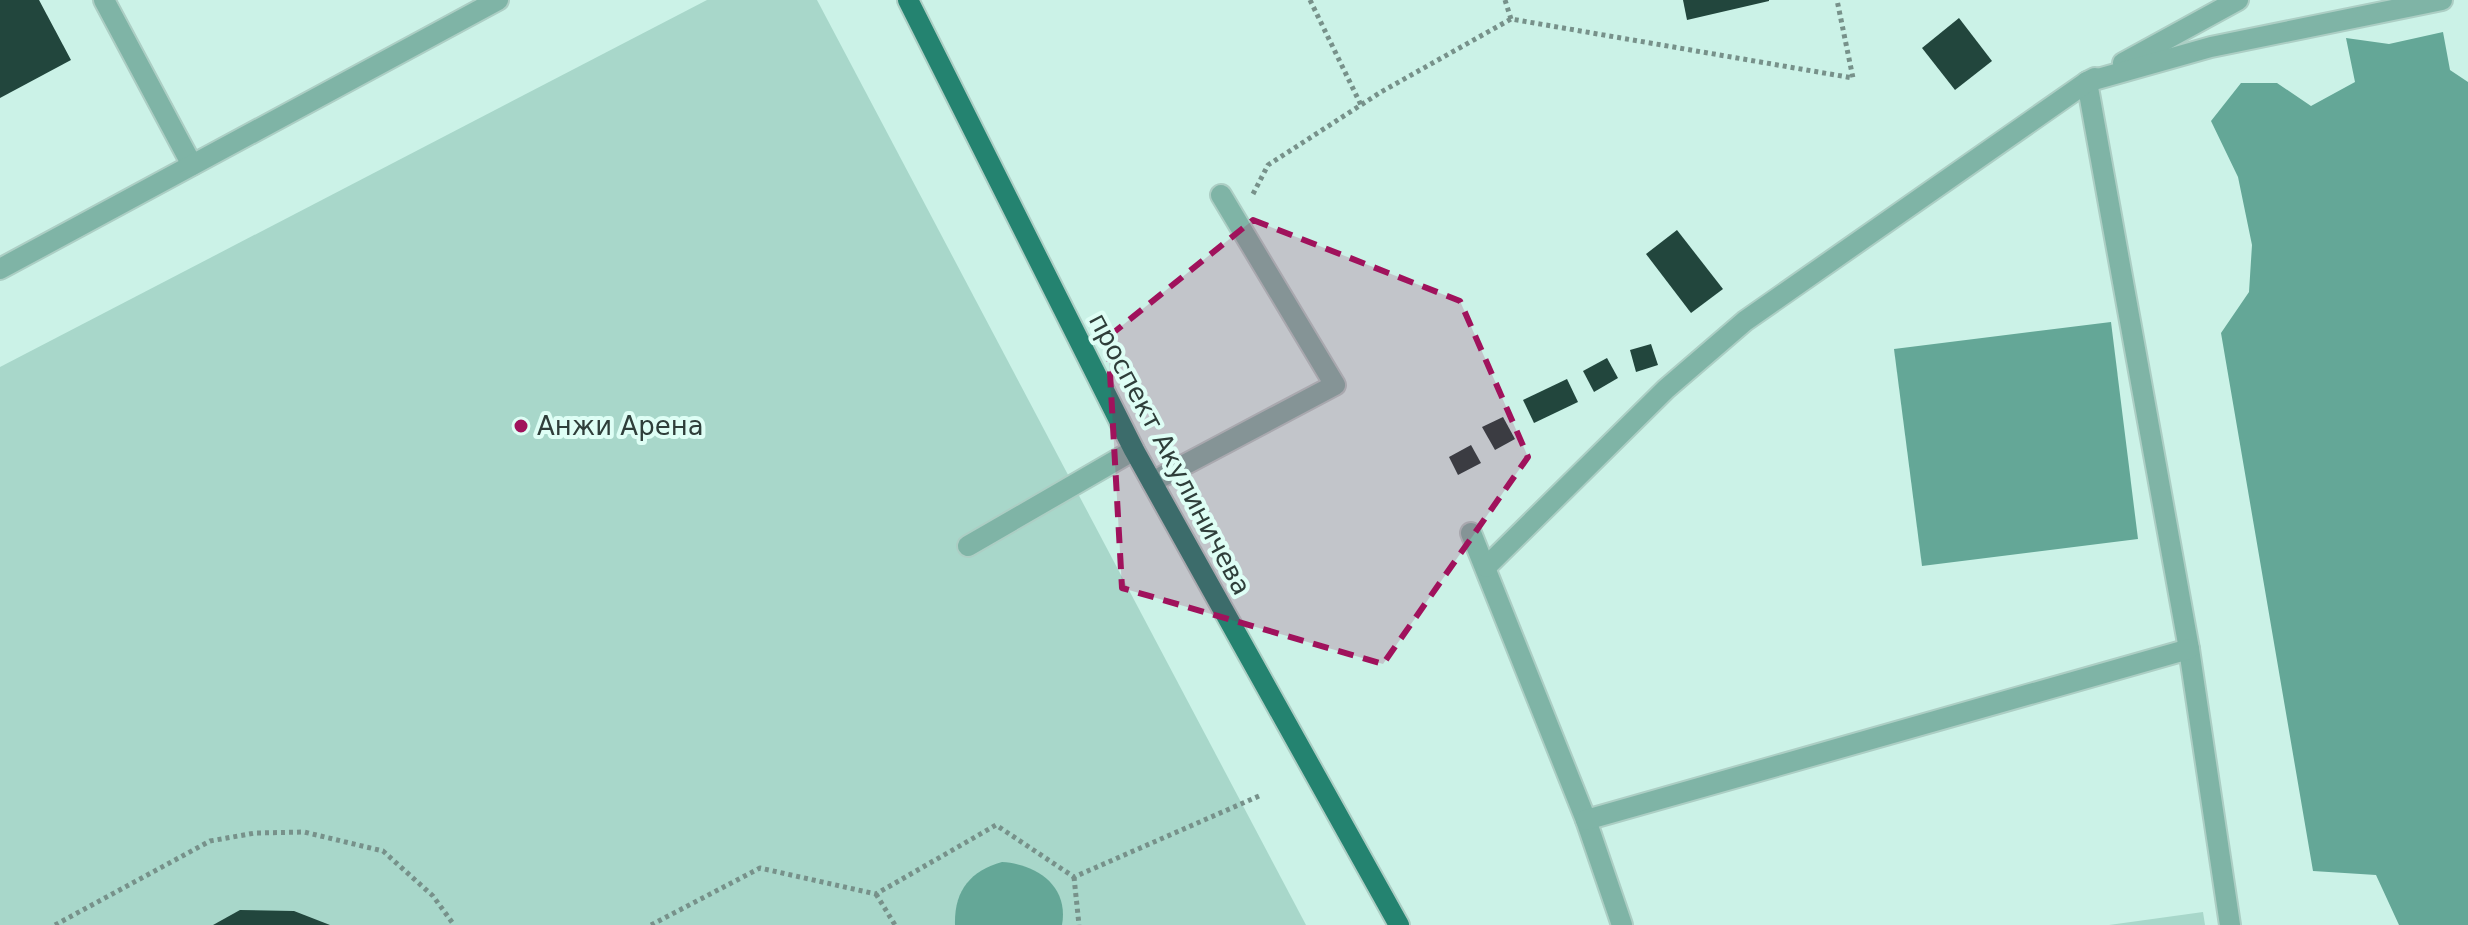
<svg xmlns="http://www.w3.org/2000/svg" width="2468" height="925" font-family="'DejaVu Sans',sans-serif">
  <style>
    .green { fill: #a8d7ca }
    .water { fill: #64a797 }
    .building { fill: #22463d }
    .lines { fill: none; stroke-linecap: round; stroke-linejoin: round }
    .minor-casing { stroke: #accec4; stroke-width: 24 }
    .major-casing { stroke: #accec4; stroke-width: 24 }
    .path { stroke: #77918a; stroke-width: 5; stroke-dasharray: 4 4; stroke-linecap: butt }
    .minor { stroke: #7fb4a6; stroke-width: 20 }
    .major { stroke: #248370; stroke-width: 20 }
    .marked { fill: #a0125c; fill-opacity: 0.2; stroke: #a0125c; stroke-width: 6; stroke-dasharray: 16 10; stroke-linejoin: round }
    .poi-dot { fill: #a0125c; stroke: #defef5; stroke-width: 3 }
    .labels { text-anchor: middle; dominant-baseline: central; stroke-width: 8; stroke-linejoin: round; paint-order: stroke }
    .poi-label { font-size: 26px; fill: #2f3e3a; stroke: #defef5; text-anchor: start }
    .street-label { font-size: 26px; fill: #2f3e3a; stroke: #defef5 }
  </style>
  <rect width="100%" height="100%" fill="#cbf2e7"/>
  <g class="green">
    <polygon points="707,0 817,0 1306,925 0,925 0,367"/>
    <polygon points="2203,912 2205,925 2109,925"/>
  </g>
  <g class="water">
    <polygon points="2443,32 2450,70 2468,82 2468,925 2399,925 2376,875 2313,871 2221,333 2249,292 2252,245 2238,177 2211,121 2241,83 2277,83 2311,106 2355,82 2346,38 2389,44"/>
    <polygon points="2111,322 2138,539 1922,566 1894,349"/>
    <path d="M 1002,862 C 1037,864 1069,886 1062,925 L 955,925 C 954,891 970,871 1002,862 Z"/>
  </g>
  <g class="building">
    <polygon points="0,0 39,0 71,60 0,98"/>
    <polygon points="1683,0 1769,0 1769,1 1687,20"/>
    <polygon points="1959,18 1992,61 1955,90 1922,48"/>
    <polygon points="1677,230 1723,289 1691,313 1646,254"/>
    <polygon points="1651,344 1658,365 1636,372 1630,350"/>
    <polygon points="1607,358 1618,378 1594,392 1583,371"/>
    <polygon points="1567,379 1578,402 1534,423 1523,400"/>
    <polygon points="1503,417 1515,439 1495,450 1482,427"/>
    <polygon points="1471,445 1481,463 1458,475 1449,457"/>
    <polygon points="240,910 294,911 330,925 213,925"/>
  </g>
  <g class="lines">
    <defs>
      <g id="minor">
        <polyline points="104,0 192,165"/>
        <polyline points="2123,63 2238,0"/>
        <polyline points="2095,78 2087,82 2189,649 2230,925"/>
        <polyline points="0,269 498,0"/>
        <polyline points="1152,482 1335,385 1221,195"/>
        <polyline points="1471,533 1586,820 1622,925"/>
        <polyline points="968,546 1134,450"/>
        <polyline points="1486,567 1666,389 1745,321 2087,82 2211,47 2442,0"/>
        <polyline points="1586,820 2189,649"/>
      </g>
      <polyline id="major" points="908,0 1134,450 1399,925"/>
    </defs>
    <use href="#minor" class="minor-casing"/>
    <use href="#major" class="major-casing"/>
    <g class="path">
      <polyline points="1310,0 1361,105"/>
      <polyline points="1505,0 1511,19"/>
      <polyline points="1253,194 1268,165 1381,92 1511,19 1853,78 1837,0"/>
      <polyline points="1074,877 1079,925"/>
      <polyline points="876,894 895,925"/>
      <polyline points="55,925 210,841 255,833 304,832 383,851 433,896 454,925"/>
      <polyline points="651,925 760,868 876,894 996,825 1074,877 1259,796"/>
    </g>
    <use href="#minor" class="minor"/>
    <use href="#major" class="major"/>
  </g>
  <path class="marked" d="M 1253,220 L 1460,301 L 1528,457 L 1383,664 L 1122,588 L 1108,337 Z"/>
  <circle class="poi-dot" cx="521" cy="426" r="8"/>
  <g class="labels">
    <g class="poi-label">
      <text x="537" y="426">Анжи Арена</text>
    </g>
    <g class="street-label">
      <text transform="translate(1170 454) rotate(62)">проспект Акулиничева</text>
    </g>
  </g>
</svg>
